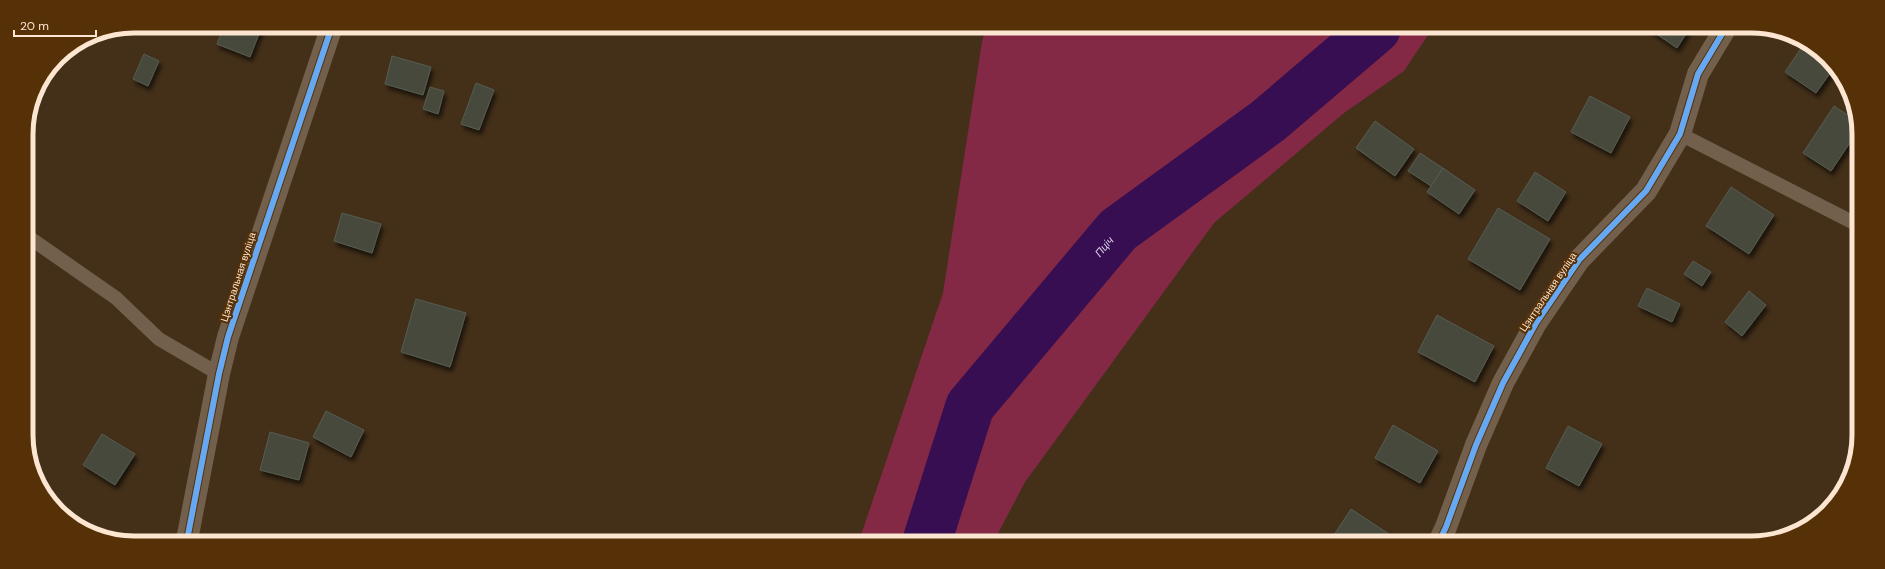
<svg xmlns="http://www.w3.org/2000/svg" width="1885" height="569" font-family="'DM Sans',sans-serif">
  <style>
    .green { fill: #842945 }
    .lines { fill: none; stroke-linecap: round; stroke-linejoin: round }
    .river { stroke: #360e51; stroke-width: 49 }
    .building { fill: #47493d; stroke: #555d51; filter: url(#shadow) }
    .service { stroke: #72604c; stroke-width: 14 }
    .minor { stroke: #72604c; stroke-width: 22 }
    .cycleway-casing { stroke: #563107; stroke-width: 8 }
    .cycleway { stroke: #66a8f1; stroke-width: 6 }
    .labels { text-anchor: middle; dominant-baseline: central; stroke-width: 4; stroke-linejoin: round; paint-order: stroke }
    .street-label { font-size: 10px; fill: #fde6d1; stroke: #563107 }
    .water-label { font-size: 11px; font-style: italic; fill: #dbd1eb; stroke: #563107 }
    .rim { fill: none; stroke: #fde6d1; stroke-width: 5 }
  </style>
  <defs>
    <filter id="shadow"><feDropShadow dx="2.5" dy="4.5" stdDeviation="2" flood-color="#0009"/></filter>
  </defs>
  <rect width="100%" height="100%" fill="#443019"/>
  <polygon class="green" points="986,28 1432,29 1404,71 1344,113 1214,223 1025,482 994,541 859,541 943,293 982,42"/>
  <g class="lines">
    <path class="river" id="s1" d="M 927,541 L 970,406 L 1118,230 L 1268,121 L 1376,29"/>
  </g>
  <g class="building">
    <polygon points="224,26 262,26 250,57 217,44"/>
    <polygon points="1649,29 1689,29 1677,48"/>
    <polygon points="1802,47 1833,69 1816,93 1785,72"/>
    <polygon points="144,54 159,61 148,86 133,79"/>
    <polygon points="392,56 431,67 423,95 385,84"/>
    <polygon points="476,83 494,90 479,130 461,124"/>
    <polygon points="430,87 444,91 438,114 423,109"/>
    <polygon points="1590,96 1630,117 1611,153 1571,132"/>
    <polygon points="1834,106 1857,121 1857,132 1831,171 1803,153"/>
    <polygon points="1375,121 1414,149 1395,176 1356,148"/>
    <polygon points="1420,153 1443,168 1431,186 1408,171"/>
    <polygon points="1443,168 1475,190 1459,214 1427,192"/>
    <polygon points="1535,172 1566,192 1548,221 1517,201"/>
    <polygon points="1731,187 1774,215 1749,254 1706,226"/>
    <polygon points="1498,208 1550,239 1520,290 1468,259"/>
    <polygon points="342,213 381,224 372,253 334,241"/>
    <polygon points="1693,261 1711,272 1702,286 1684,274"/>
    <polygon points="1647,288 1680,304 1672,322 1638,306"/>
    <polygon points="1749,291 1766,305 1742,336 1725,322"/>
    <polygon points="416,299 466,313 450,367 401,352"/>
    <polygon points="1437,315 1494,346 1475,382 1418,352"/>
    <polygon points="326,411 364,430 351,457 313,437"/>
    <polygon points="1393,425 1438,451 1420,483 1375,458"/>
    <polygon points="1568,426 1602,444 1579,486 1546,468"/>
    <polygon points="270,432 309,443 299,480 260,470"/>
    <polygon points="102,434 135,454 115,485 83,465"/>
    <polygon points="46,493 59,502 55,508 53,507"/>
    <polygon points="1351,509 1389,534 1384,542 1330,541"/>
  </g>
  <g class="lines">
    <g class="service">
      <polyline points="1680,134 1856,224"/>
      <polyline points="27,236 116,298 159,339 219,374"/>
    </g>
    <g class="minor">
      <polyline points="187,540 219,374 228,337 332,26"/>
      <polyline points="1439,542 1446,527 1476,445 1503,383 1536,323 1579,260 1646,191 1680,134 1698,74 1725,29"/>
    </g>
    <defs>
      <g id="cycleway">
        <polyline points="187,540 219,374 228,337 332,26"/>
        <polyline points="1439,542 1446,527 1476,445 1503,383 1536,323 1579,260 1646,191 1680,134 1698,74 1725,29"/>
      </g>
    </defs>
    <use href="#cycleway" class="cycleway-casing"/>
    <use href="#cycleway" class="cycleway"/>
  </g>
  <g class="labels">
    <g class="street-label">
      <text transform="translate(238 277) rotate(-72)">Цэнтральная вуліца</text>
      <text transform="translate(1548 292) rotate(-56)">Цэнтральная вуліца</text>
    </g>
    <g class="water-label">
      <text stroke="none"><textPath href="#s1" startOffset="350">Пціч</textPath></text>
    </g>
  </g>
  <path d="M0 0H1885V569H0ZM134 33H1751A101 101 0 0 1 1852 134V435A101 101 0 0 1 1751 536H134A101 101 0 0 1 33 435V134A101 101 0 0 1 134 33Z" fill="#563107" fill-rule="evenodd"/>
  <path class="rim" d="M134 33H1751A101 101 0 0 1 1852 134V435A101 101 0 0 1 1751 536H134A101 101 0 0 1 33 435V134A101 101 0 0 1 134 33Z"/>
  <path d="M14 30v6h82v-6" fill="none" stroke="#fde6d1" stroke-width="2"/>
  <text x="20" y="30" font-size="12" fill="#fde6d1" stroke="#563107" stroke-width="3" paint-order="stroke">20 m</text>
</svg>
